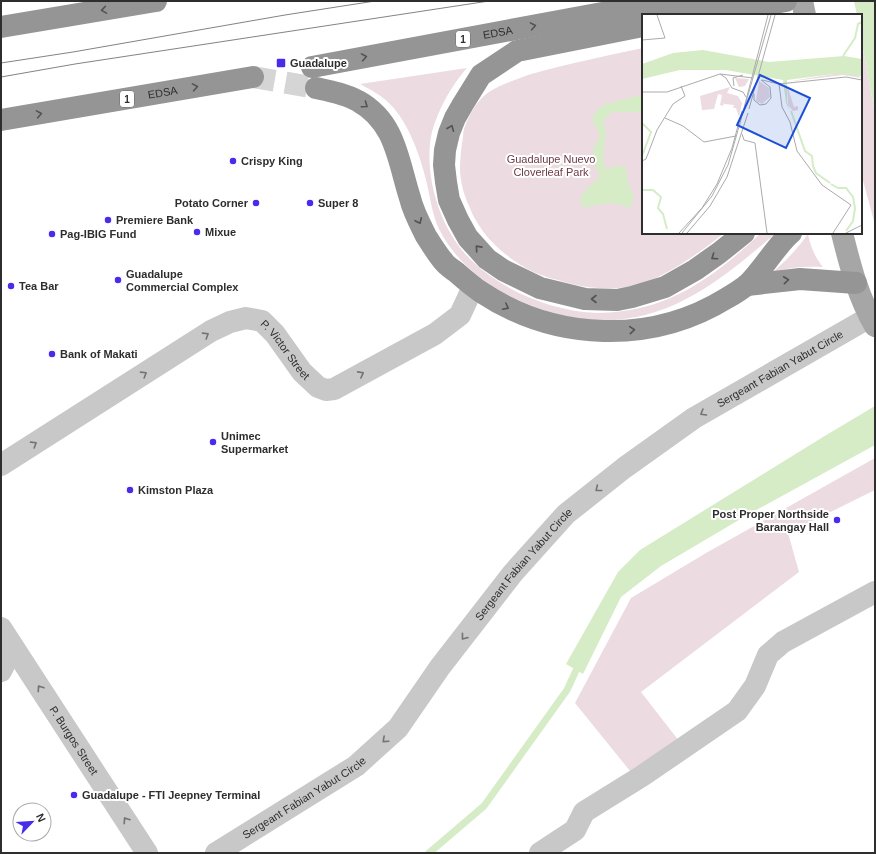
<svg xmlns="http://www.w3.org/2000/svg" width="876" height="854" font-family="Arial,sans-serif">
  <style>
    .green { fill: #ecdbe1 }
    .water { fill: #d5ecc7 }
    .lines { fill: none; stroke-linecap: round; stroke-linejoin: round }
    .stream { stroke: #d5ecc7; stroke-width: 7 }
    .highway-tunnel { stroke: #d5d5d5; stroke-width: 22; stroke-dasharray: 22 11; stroke-linecap: butt }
    .minor { stroke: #c8c8c8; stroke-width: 22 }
    .major { stroke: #a6a6a6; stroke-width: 22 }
    .highway { stroke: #959595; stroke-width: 22 }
    .tram { stroke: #838383; stroke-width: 1 }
    .oneway { stroke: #525252 }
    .oneway2 { stroke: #737373 }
    .poi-dot { fill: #482ce9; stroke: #fff; stroke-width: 1.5 }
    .labels { text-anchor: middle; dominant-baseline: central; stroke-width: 4; stroke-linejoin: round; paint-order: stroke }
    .shield { fill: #fff; stroke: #6d6d6d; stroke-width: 1 }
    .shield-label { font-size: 10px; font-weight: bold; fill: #2e2e2e }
    .street-label { font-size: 11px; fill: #2e2e2e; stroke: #fff }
    .poi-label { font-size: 11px; font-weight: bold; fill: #2e2e2e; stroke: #fff; text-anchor: start }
    .park-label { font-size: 11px; fill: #6b3a46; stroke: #fff }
    .inset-river { fill: none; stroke: #d5ecc7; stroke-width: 2 }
    .inset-road { fill: none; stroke: #ababab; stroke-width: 1 }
    .view { fill: #1d4ed8; fill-opacity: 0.15; stroke: #1d4ed8; stroke-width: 2 }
    .inset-edge { fill: none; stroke: #2e2e2e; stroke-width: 2 }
  </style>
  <rect width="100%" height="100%" fill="#fff"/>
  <g class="green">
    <polygon points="861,38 875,113 875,225 861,173"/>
    <path d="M 643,48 L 643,233 L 724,233 C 701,252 662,280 633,286 C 609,291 582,288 558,280 C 552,279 547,277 541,275 C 517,266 489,244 477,222 C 474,218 472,213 470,208 C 464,196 460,181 460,168 C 460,160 461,151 462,143 C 463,139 463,133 464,129 C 469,115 477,100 489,92 C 501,84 515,80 528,75 C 566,64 605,56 643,48 Z"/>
    <path d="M 467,68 C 452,84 435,115 431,137 C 424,178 441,231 471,260 C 503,291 552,311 597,313 C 607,313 619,312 630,310 C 681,302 724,268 761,233 L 776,233 C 722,279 671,323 596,320 C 589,320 580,321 572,319 C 567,318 561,315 555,314 C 542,309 529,305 516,299 C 484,284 455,261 439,229 C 432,214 430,196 426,180 C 420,155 408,122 390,104 C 381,95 371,90 360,84 Z"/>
    <path d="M 808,234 C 810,245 815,258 823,267 C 805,266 789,267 773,272 C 786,261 798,248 808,234 Z"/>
    <polygon points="875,458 875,490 788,533 799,572 641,692 679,741 630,771 575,703 631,598 706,553"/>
  </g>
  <g class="water">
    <polygon points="854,1 875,1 875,113 861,38 861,15 857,15"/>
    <path d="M 643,94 L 643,113 L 636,112 L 613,112 L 603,120 L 606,131 L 603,158 L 606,170 L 618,165 L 626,168 L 628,183 L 634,197 L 630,208 C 625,207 620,204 614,203 C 604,202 594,207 584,207 L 581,204 L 580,199 C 585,190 592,183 600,177 L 592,158 L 594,147 L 600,136 L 593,122 L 594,113 L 603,105 Z"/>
    <polygon points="875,406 875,445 749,514 661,566 621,597 583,674 566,664 618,572 640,550 823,437"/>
  </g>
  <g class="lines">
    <polyline class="stream" points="429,853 484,806 567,690 580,662"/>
    <polyline class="highway-tunnel" points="253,77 316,88"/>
    <g class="minor">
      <path id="s1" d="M 1,465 L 211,331 L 230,322 L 246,318 L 262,321 L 275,334 L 302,372 L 318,387 L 326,390 L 334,389 L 435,334 L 460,315 L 473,287"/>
      <path id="s2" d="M 1,628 L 147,853"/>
      <polyline points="1,671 13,647"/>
      <path id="s3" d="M 216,853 L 356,766 L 398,728 L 440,667 L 513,573 L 566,514 L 624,468 L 694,418 L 870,317"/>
      <polyline points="540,853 575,830 584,812 642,776 737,711 755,686 768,655 783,642 875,592"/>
    </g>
    <g class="major">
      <polyline points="802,1 805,15"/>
      <path d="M 842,233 C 850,265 858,297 875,326"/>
    </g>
    <g class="highway">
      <polyline points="639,11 733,10 786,1"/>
      <polyline points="643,26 517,51 481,75 463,104 455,118 449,133 445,150 444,165 446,182 449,200 458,220 468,238 487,259 503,270 540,288 585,299 617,300 632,297 665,287 695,270 719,253 744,233"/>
      <polyline points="1,27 156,1"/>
      <path id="s4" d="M 312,67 L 613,11 L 658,1"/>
      <path d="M 316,88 C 330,91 346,94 358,101 C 396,122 398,161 410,198 C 413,211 420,224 426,236 C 431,244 438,255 444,262 C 447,266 452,269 456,272 C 464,279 472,286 481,292 C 555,341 651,345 727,298 C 734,294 742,289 748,284 C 759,273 768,259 778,247 C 782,242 786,237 791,233"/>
      <path id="s5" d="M 1,120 L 253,77"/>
      <polyline points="747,285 800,279 856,283"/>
    </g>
    <g class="tram">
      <polyline points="1,63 73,52 285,15 375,1"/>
      <polyline points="1,77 75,64 489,1"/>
    </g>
  </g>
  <defs><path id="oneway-chevron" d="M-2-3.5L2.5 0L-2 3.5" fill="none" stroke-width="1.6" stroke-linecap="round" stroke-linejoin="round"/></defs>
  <g class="oneway">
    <use href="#oneway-chevron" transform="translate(104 10) rotate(171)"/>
    <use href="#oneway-chevron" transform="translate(533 26) rotate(-10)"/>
    <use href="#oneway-chevron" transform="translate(364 57) rotate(-10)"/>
    <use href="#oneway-chevron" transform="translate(195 87) rotate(-10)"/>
    <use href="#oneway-chevron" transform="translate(365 105) rotate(35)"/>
    <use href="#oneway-chevron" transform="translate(39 114) rotate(-10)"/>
    <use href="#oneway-chevron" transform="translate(451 128) rotate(-68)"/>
    <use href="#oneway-chevron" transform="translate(419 221) rotate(65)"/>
    <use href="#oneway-chevron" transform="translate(478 248) rotate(-132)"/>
    <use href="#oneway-chevron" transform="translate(714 257) rotate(146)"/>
    <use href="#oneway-chevron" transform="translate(786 280) rotate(-6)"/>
    <use href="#oneway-chevron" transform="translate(594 299) rotate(-180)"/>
    <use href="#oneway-chevron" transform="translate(506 307) rotate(27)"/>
    <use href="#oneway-chevron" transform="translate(632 330) rotate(-5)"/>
  </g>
  <g class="oneway2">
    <use href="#oneway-chevron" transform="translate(206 335) rotate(-32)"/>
    <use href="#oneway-chevron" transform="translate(144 374) rotate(-32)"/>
    <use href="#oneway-chevron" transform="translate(361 374) rotate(-28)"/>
    <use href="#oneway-chevron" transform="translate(703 413) rotate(150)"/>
    <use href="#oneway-chevron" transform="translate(34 444) rotate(-32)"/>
    <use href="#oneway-chevron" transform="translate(598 489) rotate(141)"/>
    <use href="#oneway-chevron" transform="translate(464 637) rotate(128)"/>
    <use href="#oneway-chevron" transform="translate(40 688) rotate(-124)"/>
    <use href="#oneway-chevron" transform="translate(385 740) rotate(138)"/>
    <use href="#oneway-chevron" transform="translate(126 820) rotate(-123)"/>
  </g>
  <g class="poi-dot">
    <rect x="276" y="58" width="10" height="10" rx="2"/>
    <circle cx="233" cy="161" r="4"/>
    <circle cx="256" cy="203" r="4"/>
    <circle cx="310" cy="203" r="4"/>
    <circle cx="108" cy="220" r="4"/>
    <circle cx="197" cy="232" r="4"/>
    <circle cx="52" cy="234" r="4"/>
    <circle cx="118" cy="280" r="4"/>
    <circle cx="11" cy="286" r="4"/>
    <circle cx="52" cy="354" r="4"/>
    <circle cx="213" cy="442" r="4"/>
    <circle cx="130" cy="490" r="4"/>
    <circle cx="837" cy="520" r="4"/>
    <circle cx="74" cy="795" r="4"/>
  </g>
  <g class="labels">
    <g class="shield">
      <rect x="456" y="31" width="14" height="16" rx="3"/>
      <rect x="120" y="91" width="14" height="16" rx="3"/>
    </g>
    <g class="shield-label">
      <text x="463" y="39">1</text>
      <text x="127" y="99">1</text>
    </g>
    <g class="street-label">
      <text stroke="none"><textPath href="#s4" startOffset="189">EDSA</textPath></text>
      <text stroke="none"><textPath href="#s5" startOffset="164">EDSA</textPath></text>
      <text stroke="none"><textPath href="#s1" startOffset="340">P. Victor Street</textPath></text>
      <text stroke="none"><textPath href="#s3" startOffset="753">Sergeant Fabian Yabut Circle</textPath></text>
      <text stroke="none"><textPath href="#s3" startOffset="428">Sergeant Fabian Yabut Circle</textPath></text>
      <text stroke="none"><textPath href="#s2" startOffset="134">P. Burgos Street</textPath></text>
      <text stroke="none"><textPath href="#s3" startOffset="104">Sergeant Fabian Yabut Circle</textPath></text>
    </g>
    <g class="poi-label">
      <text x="290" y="63">Guadalupe</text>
      <text x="241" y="161">Crispy King</text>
      <text x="248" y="203" text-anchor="end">Potato Corner</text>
      <text x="318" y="203">Super 8</text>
      <text x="116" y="220">Premiere Bank</text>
      <text x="205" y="232">Mixue</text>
      <text x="60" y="234">Pag-IBIG Fund</text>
      <text x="126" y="274">Guadalupe<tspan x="126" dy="13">Commercial Complex</tspan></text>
      <text x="19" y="286">Tea Bar</text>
      <text x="60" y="354">Bank of Makati</text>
      <text x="221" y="436">Unimec<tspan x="221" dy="13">Supermarket</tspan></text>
      <text x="138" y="490">Kimston Plaza</text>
      <text x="829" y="514" text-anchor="end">Post Proper Northside<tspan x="829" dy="13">Barangay Hall</tspan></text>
      <text x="82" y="795">Guadalupe - FTI Jeepney Terminal</text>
    </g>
    <g class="park-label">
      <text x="551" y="159">Guadalupe Nuevo<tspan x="551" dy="13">Cloverleaf Park</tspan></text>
    </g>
  </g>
  <g transform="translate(642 14)">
    <rect width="220" height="220" fill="#fff"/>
    <path d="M 192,60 L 214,60 L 220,64 L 201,61 L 144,68 ZM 93,64 L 107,65 L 103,72 L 97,73 ZM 117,67 L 127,74 L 128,83 L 120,90 L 114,87 ZM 145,71 L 152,93 L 156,92 L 156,96 L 151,97 L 146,91 ZM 88,73 L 85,79 L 96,82 L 100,89 L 97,103 L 94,94 L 91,94 L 92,91 L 82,90 L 82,88 L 81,92 L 78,91 L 80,81 L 76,80 L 72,95 L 60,96 L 58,82 Z" fill="#ecdbe1"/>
    <path d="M 61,36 L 127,48 L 202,42 L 220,45 L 220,62 L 192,60 L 145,66 L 145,88 L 148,97 L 144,89 L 141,66 L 84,56 L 38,56 L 0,65 L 0,50 L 31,39 Z" fill="#d5ecc7"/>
    <path class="inset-river" d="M 201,42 L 213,24 L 216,10 L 220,8M 121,54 L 162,61 L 180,54 L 220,58M 191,54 L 220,57M 0,55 L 47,40 L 110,52M 149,97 L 163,137 L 170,142 L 171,152M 0,109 L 9,118 L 0,142M 171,152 L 174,159 L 188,169M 189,170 L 196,174 L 204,174 L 211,183 L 213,194 L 211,207 L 204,217M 0,176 L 11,176 L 19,183 L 16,194 L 21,200 L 25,215"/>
    <path class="inset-road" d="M 0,26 L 23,24 L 15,1M 78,60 L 84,64 L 90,74 L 101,78 L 104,83M 120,66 L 137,70 L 204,63 L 220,66M 137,70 L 140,93 L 148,108 L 155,137 L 180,171 L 209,191 L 191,219M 92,72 L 91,64 L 101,61M 0,78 L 25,78 L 78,60 L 111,64M 112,80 L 112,86 L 118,91 L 124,90 L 129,84 L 128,73 L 119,66M 102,94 L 126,1M 107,95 L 133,1M 23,104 L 41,112 L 62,128 L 94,122M 100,120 L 102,126 L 113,129 L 125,219M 0,147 L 4,145 L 15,116 L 31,90 L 43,82 L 39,72M 37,219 L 60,194 L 75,170 L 90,134 L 100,97M 40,219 L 70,182 L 86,151 L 129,1M 45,219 L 68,192 L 85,163 L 106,99M 204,219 L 220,211"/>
    <path class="view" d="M 118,61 L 168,84 L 144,134 L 95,111 Z"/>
    <rect width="220" height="220" class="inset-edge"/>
  </g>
  <rect width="876" height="854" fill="none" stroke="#2e2e2e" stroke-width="4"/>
  <g transform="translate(32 822) rotate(65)"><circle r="19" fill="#ffffff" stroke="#ababab"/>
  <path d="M0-3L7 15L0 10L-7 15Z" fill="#482ce9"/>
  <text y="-6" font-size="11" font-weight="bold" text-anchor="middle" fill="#2e2e2e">N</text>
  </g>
</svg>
